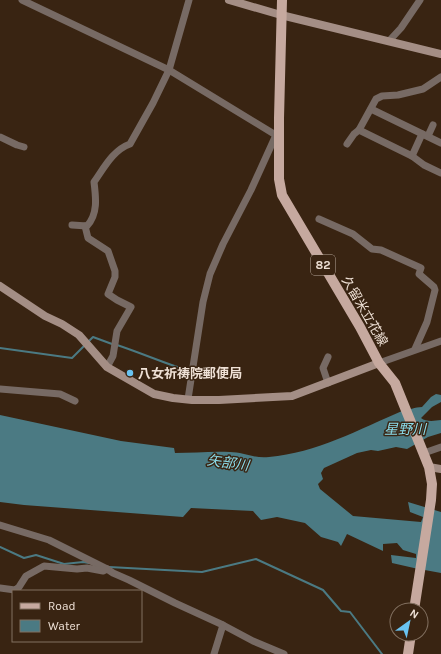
<svg xmlns="http://www.w3.org/2000/svg" width="441" height="654" font-family="Karla,'Noto Sans JP',sans-serif">
  <style>
    .water { fill: #4b7a83 }
    .lines { fill: none; stroke-linecap: round; stroke-linejoin: round }
    .stream { stroke: #4b7a83; stroke-width: 2 }
    .street { stroke: #776a64; stroke-width: 7 }
    .secondary { stroke: #a48e85; stroke-width: 8 }
    .primary { stroke: #c6a99f; stroke-width: 10 }
    .poi-dot { fill: #69c3f1; stroke: #392412; stroke-width: 1.5 }
    .labels { text-anchor: middle; dominant-baseline: central; stroke-width: 3; stroke-linejoin: round; paint-order: stroke }
    .shield { fill: #392412; stroke: #b8a89b; stroke-width: 1 }
    .shield-label { font-size: 12px; font-weight: bold; fill: #efe1d6 }
    .street-label { font-size: 13px; fill: #efe1d6; stroke: #392412 }
    .poi-label { font-size: 13px; font-weight: bold; fill: #efe1d6; stroke: #392412; text-anchor: start }
    .water-label { font-size: 14px; font-style: italic; fill: #8bddec; stroke: #392412 }
  </style>
  <rect width="100%" height="100%" fill="#392412"/>
  <path class="water" d="M 436,394 L 441,395 L 441,402 L 432,407 L 421,418 C 426,422 434,421 441,420 L 441,433 L 428,437 L 407,449 L 396,447 L 378,451 L 371,450 L 357,453 L 324,468 L 321,473 L 323,479 L 318,484 L 320,489 L 353,516 L 421,522 L 423,517 L 410,512 L 408,502 L 441,512 L 441,573 L 414,568 L 392,563 L 391,555 L 416,558 L 416,554 L 403,550 L 397,543 L 383,544 L 383,551 L 347,534 L 341,546 L 338,542 L 321,537 L 305,523 L 277,517 L 261,520 L 253,511 L 191,508 L 183,517 L 24,505 L 0,502 L 0,415 L 121,441 L 174,448 L 175,453 C 193,453 212,451 230,452 C 243,452 255,459 269,457 C 316,453 360,429 402,411 C 409,410 415,407 422,407 L 431,397 Z"/>
  <g class="lines">
    <g class="stream">
      <polyline points="88,342 93,337 112,344"/>
      <path d="M 117,345 C 141,353 164,363 189,371"/>
      <polyline points="0,348 72,358 85,345"/>
      <polyline points="0,547 24,558 36,555 64,564 83,562 89,563"/>
      <polyline points="109,567 202,572 256,559 323,590 341,611 350,612 382,654"/>
    </g>
    <g class="street">
      <polyline points="22,0 169,70 279,137"/>
      <polyline points="389,41 401,28 420,0"/>
      <polyline points="371,109 441,143"/>
      <polyline points="359,130 412,156 424,165 441,173"/>
      <polyline points="428,136 433,125"/>
      <polyline points="0,137 17,145 24,147"/>
      <polyline points="347,144 354,134 359,130 376,99 382,96 398,95 423,89 441,77"/>
      <polyline points="412,156 422,134"/>
      <polyline points="319,219 353,234 372,249 381,250 421,268 419,274 434,287 435,290 427,322 415,349"/>
      <path d="M 72,225 L 87,226 C 98,214 96,198 94,182 C 104,168 113,150 130,144 L 153,103 L 169,70 L 189,0"/>
      <polyline points="85,226 88,238 108,251 115,271 115,277 108,294 117,300 131,307 117,331 113,356 107,367"/>
      <polyline points="328,357 323,368 328,383"/>
      <polyline points="379,363 441,341"/>
      <polyline points="0,389 60,394 75,401"/>
      <polyline points="188,399 203,302 210,274 223,244 251,190 276,135"/>
      <polyline points="424,453 441,447"/>
      <polyline points="0,525 49,540 107,569 113,573 129,580 175,603 223,625 253,641 284,654"/>
      <polyline points="0,588 15,590 19,587 26,576 44,566 77,569 87,568 103,571 107,569"/>
      <polyline points="214,654 223,625"/>
    </g>
    <g class="secondary">
      <polyline points="229,0 281,15 441,54"/>
      <polyline points="0,286 45,316 62,324 79,335 107,367 154,394 173,398 192,400 219,400 292,396 379,363"/>
      <polyline points="429,467 441,469"/>
    </g>
    <g class="primary">
      <polyline points="282,0 279,118 279,179 282,195 360,327 379,363 395,383 429,467 432,484 431,500 414,610"/>
      <polyline points="408,654 411,634"/>
    </g>
  </g>
  <circle class="poi-dot" cx="130" cy="373" r="4"/>
  <g class="labels">
    <rect class="shield" x="311" y="255" width="24" height="20" rx="3"/>
    <g class="shield-label">
      <text x="323" y="265">82</text>
    </g>
    <g class="street-label">
      <text transform="translate(365 311) rotate(60)">久留米立花線</text>
    </g>
    <g class="poi-label">
      <text x="138" y="373">八女祈祷院郵便局</text>
    </g>
    <g class="water-label">
      <text x="405" y="429">星野川</text>
      <text transform="translate(228 463) rotate(8)">矢部川</text>
    </g>
  </g>
  <rect x="12" y="590" width="130" height="52" fill="#392412" stroke="#827060"/>
  <rect x="20" y="603" width="20" height="6" fill="#c6a99f" stroke="#827060"/>
  <text x="48" y="610" font-size="12" fill="#efe1d6">Road</text>
  <rect x="20" y="620" width="20" height="12" fill="#4b7a83" stroke="#827060"/>
  <text x="48" y="630" font-size="12" fill="#efe1d6">Water</text>
  <g transform="translate(409 622) rotate(33)"><circle r="19" fill="#392412" stroke="#827060"/>
  <path d="M0-3L7 15L0 10L-7 15Z" fill="#69c3f1"/>
  <text y="-6" font-size="11" font-weight="bold" text-anchor="middle" fill="#efe1d6">N</text>
  </g>
</svg>
